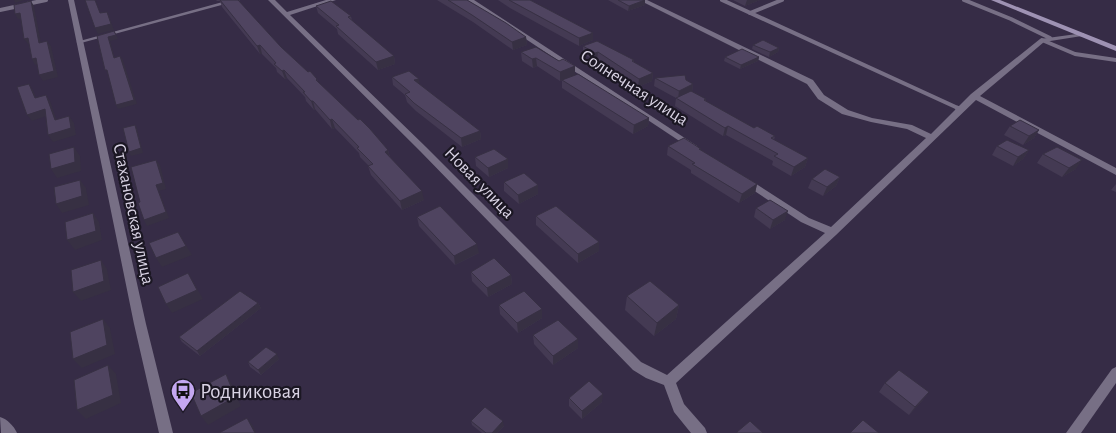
<svg xmlns="http://www.w3.org/2000/svg" width="1116" height="433" font-family="'Alegreya Sans',sans-serif">
  <style>
    .lines { fill: none; stroke-linecap: round; stroke-linejoin: round }
    .service-far1 { stroke: #776f85; stroke-width: 4 }
    .service { stroke: #776f85; stroke-width: 4.5 }
    .minor { fill: #776f85; fill-rule: evenodd }
    .tertiary { fill: #776f85; fill-rule: evenodd }
    .secondary { fill: #9e92b3; fill-rule: evenodd }
    .wall { fill: #443a53 }
    .shaded-wall { fill: #373043 }
    .building { fill: #4f4460; stroke: #373043 }
    .labels { text-anchor: middle; dominant-baseline: central; stroke-width: 4.5; stroke-linejoin: round; paint-order: stroke }
    .street-label { font-size: 18px; fill: #d9d3e4; stroke: #1b1723 }
    .near-poi-label { font-size: 21px; fill: #d9d3e4; stroke: #1b1723; text-anchor: start }
  </style>
  <rect width="100%" height="100%" fill="#362c46"/>
  <g class="lines">
    <g class="service-far1">
      <polyline points="722,0 960,109"/>
      <polyline points="964,0 1011,19 1050,38"/>
      <polyline points="27,4 46,0"/>
      <polyline points="0,10 19,6"/>
      <polyline points="750,13 782,0"/>
      <polyline points="1042,40 1075,54 1116,60"/>
    </g>
    <polyline class="service" points="957,108 960,109"/>
    <g class="minor">
      <polygon points="230,0 240,0 81,43 76,42"/>
      <polygon points="268,0 275,0 287,12 326,0 336,0 290,15 426,147 641,362 667,375 825,233 801,222 741,182 739,180 741,178 747,178 809,218 831,227 926,138 907,129 871,122 842,114 818,99 807,84 639,0 647,0 813,80 824,95 848,110 872,118 912,125 931,134 971,94 1040,39 1084,33 1084,35 1082,36 1044,42 980,96 1116,168 1116,175 976,100 836,235 676,383 684,404 705,428 707,433 691,433 674,412 664,385 646,378 633,370 420,151"/>
      <polygon points="467,0 474,0 697,146 693,149 690,148"/>
      <polygon points="1116,367 1116,383 1081,433 1066,433 1112,369"/>
      <path d="M 0,417 C 7,419 14,426 17,433 L 1,433 Z"/>
    </g>
    <polygon class="tertiary" points="68,0 74,0 146,324 173,433 159,433 134,324"/>
    <polygon class="secondary" points="991,0 1000,0 1116,46 1116,51"/>
  </g>
  <g class="wall">
    <polygon points="216,0 238,0 281,47 308,72 317,79 318,83 388,150 390,157 424,200 402,210 371,175 368,166 369,166 360,157 359,153 335,128 332,129 315,109 314,110 306,101 305,97 287,78 285,79 277,72 276,68 262,54 260,54 222,7 220,1 217,1"/>
    <polygon points="437,0 467,0 526,37 527,45 513,50 473,22"/>
    <polygon points="498,0 530,0 593,33 593,40 579,46 510,8"/>
    <polygon points="608,0 645,0 645,5 628,11"/>
    <polygon points="733,0 760,0 745,6"/>
    <polygon points="316,6 351,16 352,21 394,56 395,64 378,70 338,34 337,29 318,13"/>
    <polygon points="753,45 779,48 778,52 769,57 752,49"/>
    <polygon points="583,46 634,60 634,62 653,73 652,81 638,87 597,60 595,61 583,54"/>
    <polygon points="521,52 559,61 575,66 575,75 560,81 537,66 533,68 522,61"/>
    <polygon points="725,57 759,57 758,61 740,69 724,61"/>
    <polygon points="392,77 420,85 480,131 481,139 462,147 416,111 407,102 405,95 393,85"/>
    <polygon points="655,78 686,80 693,84 692,92 706,99 706,102 754,128 775,136 774,140 808,158 805,167 791,176 772,165 773,161 726,135 723,136 675,106 676,98 654,86"/>
    <polygon points="562,80 649,118 648,126 633,134 562,88"/>
    <polygon points="1010,126 1039,130 1034,138 1023,145 1004,135"/>
    <polygon points="668,146 701,149 700,150 757,184 755,193 739,203 691,173 691,170 667,155"/>
    <polygon points="997,146 1029,150 1023,159 1013,166 992,155"/>
    <polygon points="1043,154 1076,169 1062,177 1037,163"/>
    <polygon points="475,157 508,159 508,168 489,177 476,166"/>
    <polygon points="840,177 836,186 823,196 808,188 812,179"/>
    <polygon points="504,182 538,185 538,194 519,204 504,191"/>
    <polygon points="1116,184 1116,192 1111,190"/>
    <polygon points="756,208 785,220 770,229 754,217"/>
    <polygon points="536,216 599,242 599,251 578,263 536,225"/>
    <polygon points="417,217 479,253 455,265 419,226"/>
    <polygon points="471,272 511,275 512,284 488,297 472,281"/>
    <polygon points="627,296 679,305 676,319 654,336 625,310"/>
    <polygon points="258,303 261,308 200,356 182,342 179,337"/>
    <polygon points="499,305 542,318 518,333 500,314"/>
    <polygon points="533,335 578,348 553,365 534,344"/>
    <polygon points="279,359 261,375 250,367 248,362"/>
    <polygon points="885,383 929,392 922,401 909,415 879,392"/>
    <polygon points="569,398 602,402 582,419 569,406"/>
    <polygon points="471,421 504,426 497,433 482,433 472,425"/>
  </g>
  <g class="shaded-wall">
    <polygon points="14,0 25,0 15,3"/>
    <polygon points="645,0 645,5 628,11 629,6"/>
    <polygon points="747,0 760,0 745,6"/>
    <polygon points="31,1 34,6 42,48 39,43"/>
    <polygon points="107,12 114,30 98,34 95,28"/>
    <polygon points="20,13 24,18 18,19 15,14"/>
    <polygon points="114,31 118,39 110,41 116,62 114,58 108,37"/>
    <polygon points="593,33 593,40 579,46 579,38"/>
    <polygon points="526,37 527,45 513,50 512,42"/>
    <polygon points="28,38 31,43 28,44 24,39"/>
    <polygon points="47,41 51,46 58,77 43,81 39,75"/>
    <polygon points="260,45 262,54 260,54 257,46"/>
    <polygon points="779,48 778,52 769,57 770,52"/>
    <polygon points="598,52 597,60 595,61 595,53"/>
    <polygon points="120,56 123,60 137,104 118,109 116,105"/>
    <polygon points="394,56 395,64 378,70 376,62"/>
    <polygon points="759,57 758,61 740,69 741,65"/>
    <polygon points="36,58 40,64 35,65 32,59"/>
    <polygon points="536,58 537,66 533,68 532,59"/>
    <polygon points="575,66 575,75 560,81 560,72"/>
    <polygon points="284,70 287,78 285,79 282,71"/>
    <polygon points="653,73 652,81 638,87 639,79"/>
    <polygon points="419,79 420,87 414,80"/>
    <polygon points="29,84 33,90 39,105 35,98"/>
    <polygon points="693,84 692,92 678,99 679,91"/>
    <polygon points="46,95 50,101 59,127 55,120"/>
    <polygon points="311,101 313,101 315,109 314,110"/>
    <polygon points="45,109 49,115 32,121 27,115"/>
    <polygon points="69,116 74,123 76,135 53,142 48,135"/>
    <polygon points="649,118 648,126 633,134 634,125"/>
    <polygon points="332,119 335,128 332,129 330,120"/>
    <polygon points="135,125 137,129 143,153 131,156 129,152"/>
    <polygon points="728,126 726,135 723,136 725,128"/>
    <polygon points="1039,130 1034,138 1023,145 1029,136"/>
    <polygon points="480,131 481,139 462,147 461,138"/>
    <polygon points="74,147 80,156 81,171 57,178 51,169"/>
    <polygon points="388,150 390,159 385,152"/>
    <polygon points="1029,150 1023,159 1013,166 1018,157"/>
    <polygon points="808,158 805,167 791,176 794,167"/>
    <polygon points="508,159 508,168 489,177 488,168"/>
    <polygon points="156,160 160,165 166,189 159,191 169,218 147,226 144,220 156,185"/>
    <polygon points="1082,160 1076,169 1062,177 1069,168"/>
    <polygon points="840,177 836,186 823,196 827,187"/>
    <polygon points="80,180 86,188 89,205 62,213 56,204"/>
    <polygon points="757,184 755,193 739,203 742,194"/>
    <polygon points="538,185 538,194 519,204 518,195"/>
    <polygon points="422,191 424,200 402,210 400,201"/>
    <polygon points="788,211 785,220 770,229 773,220"/>
    <polygon points="93,213 99,222 102,240 75,250 67,240"/>
    <polygon points="178,232 192,255 162,267 156,258"/>
    <polygon points="599,242 599,251 578,263 578,254"/>
    <polygon points="477,244 479,253 455,265 454,256"/>
    <polygon points="101,260 107,269 111,290 81,301 73,292"/>
    <polygon points="188,273 203,299 172,313 166,304"/>
    <polygon points="511,275 512,284 488,297 487,288"/>
    <polygon points="258,303 261,308 200,356 197,351"/>
    <polygon points="679,305 676,319 654,336 657,323"/>
    <polygon points="542,309 542,318 518,333 517,323"/>
    <polygon points="103,319 110,328 115,354 82,368 73,359"/>
    <polygon points="578,339 578,348 553,365 553,356"/>
    <polygon points="277,354 279,359 261,375 258,370"/>
    <polygon points="108,365 116,374 121,403 86,419 77,410"/>
    <polygon points="226,374 231,383 241,406 208,425 201,416"/>
    <polygon points="929,392 922,401 909,415 915,407"/>
    <polygon points="603,394 602,402 582,419 582,411"/>
    <polygon points="247,418 253,426 256,433 255,433"/>
    <polygon points="503,421 504,426 497,433 492,433"/>
  </g>
  <g class="building">
    <polygon points="85,0 95,0 100,13 107,12 111,24 95,28"/>
    <polygon points="220,0 238,0 281,47 308,72 310,71 317,79 316,80 358,120 360,119 370,129 388,150 385,152 422,191 400,201 368,166 373,164 357,148 359,147 332,119 330,120 313,101 311,101 303,92 305,92 284,70 282,71 274,64 276,63 260,45 257,46"/>
    <polygon points="448,0 467,0 506,23 526,37 512,42 472,15"/>
    <polygon points="509,0 530,0 593,33 579,38"/>
    <polygon points="618,0 645,0 629,6"/>
    <polygon points="31,1 39,43 47,41 54,71 39,75 36,58 32,59 28,38 24,39 20,13 15,14 14,5"/>
    <polygon points="331,1 351,16 348,17 394,56 376,62 336,26 339,25 316,6"/>
    <polygon points="114,31 116,35 108,37 114,58 120,56 134,100 116,105 107,70 105,70 97,36"/>
    <polygon points="763,40 779,48 770,52 753,45"/>
    <polygon points="597,41 634,60 632,61 653,73 639,79 598,52 595,53 583,46"/>
    <polygon points="536,47 559,61 563,59 575,66 560,72 536,58 532,59 521,52"/>
    <polygon points="742,49 759,57 741,65 725,57"/>
    <polygon points="409,71 419,79 414,80 480,131 461,138 414,103 405,94 410,92 392,77"/>
    <polygon points="578,74 649,118 634,125 562,80"/>
    <polygon points="685,75 686,80 693,84 679,91 655,78"/>
    <polygon points="29,84 35,98 46,95 55,120 69,116 71,128 48,135 45,109 27,115 17,87"/>
    <polygon points="691,91 706,99 704,100 754,128 757,126 775,136 771,138 808,158 794,167 774,156 778,154 728,126 725,128 676,98"/>
    <polygon points="1020,120 1039,130 1029,136 1010,126"/>
    <polygon points="135,125 141,148 129,152 123,128"/>
    <polygon points="684,138 701,149 699,149 757,184 742,194 692,164 695,163 668,146"/>
    <polygon points="1007,140 1029,150 1018,157 997,146"/>
    <polygon points="74,147 75,162 51,169 49,154"/>
    <polygon points="1057,147 1082,160 1069,168 1043,154"/>
    <polygon points="494,149 508,159 488,168 475,157"/>
    <polygon points="156,160 163,183 156,185 166,212 144,220 138,203 140,202 131,167"/>
    <polygon points="825,169 840,177 827,187 812,179"/>
    <polygon points="524,173 538,185 518,195 504,182"/>
    <polygon points="80,180 82,196 56,204 54,187"/>
    <polygon points="770,200 788,211 773,220 756,208"/>
    <polygon points="440,206 477,244 454,256 417,217"/>
    <polygon points="556,206 599,242 578,254 536,216"/>
    <polygon points="93,213 96,231 67,240 65,222"/>
    <polygon points="178,232 186,246 156,258 149,243"/>
    <polygon points="494,258 511,275 487,288 471,272"/>
    <polygon points="101,260 104,281 73,292 71,270"/>
    <polygon points="188,273 197,290 166,304 158,287"/>
    <polygon points="650,281 679,305 657,323 627,296"/>
    <polygon points="240,291 258,303 197,351 179,337"/>
    <polygon points="524,291 542,309 517,323 499,305"/>
    <polygon points="103,319 107,345 73,359 70,332"/>
    <polygon points="558,320 578,339 553,356 533,335"/>
    <polygon points="266,347 277,354 258,370 248,362"/>
    <polygon points="108,365 113,395 77,410 74,380"/>
    <polygon points="899,370 929,392 915,407 885,383"/>
    <polygon points="226,374 235,397 201,416 191,393"/>
    <polygon points="589,381 603,394 582,411 569,398"/>
    <polygon points="485,407 503,421 492,433 486,433 471,421"/>
    <polygon points="247,418 255,433 219,433"/>
    <polygon points="863,420 879,433 850,433"/>
    <polygon points="750,421 763,433 737,433 737,432"/>
  </g>
  <defs>
    <symbol id="bus-pin" viewBox="-11 -11 22 30"><path d="M0 17L-7.5 6A9.5 9.5 0 1 1 7.5 6Z" fill="#c4a7f1" stroke="#1b1723"/><path d="M-5-6H5V4H4V6H2V4H-2V6H-4V4H-5ZM-3.5-4V0h7V-4ZM-3.5 1.2v1.5H-2V1.2ZM2 1.2v1.5H3.5V1.2Z" fill="#111"/></symbol>
  </defs>
  <g fill-rule="evenodd">
    <use href="#bus-pin" x="169" y="377" width="28" height="38"/>
  </g>
  <g class="labels">
    <g class="street-label">
      <text transform="translate(634 88) rotate(33)">Солнечная улица</text>
      <text transform="translate(479 183) rotate(46)">Новая улица</text>
      <text transform="translate(133 214) rotate(78)">Стахановская улица</text>
    </g>
    <g class="near-poi-label">
      <text x="200" y="391">Родниковая</text>
    </g>
  </g>
</svg>
